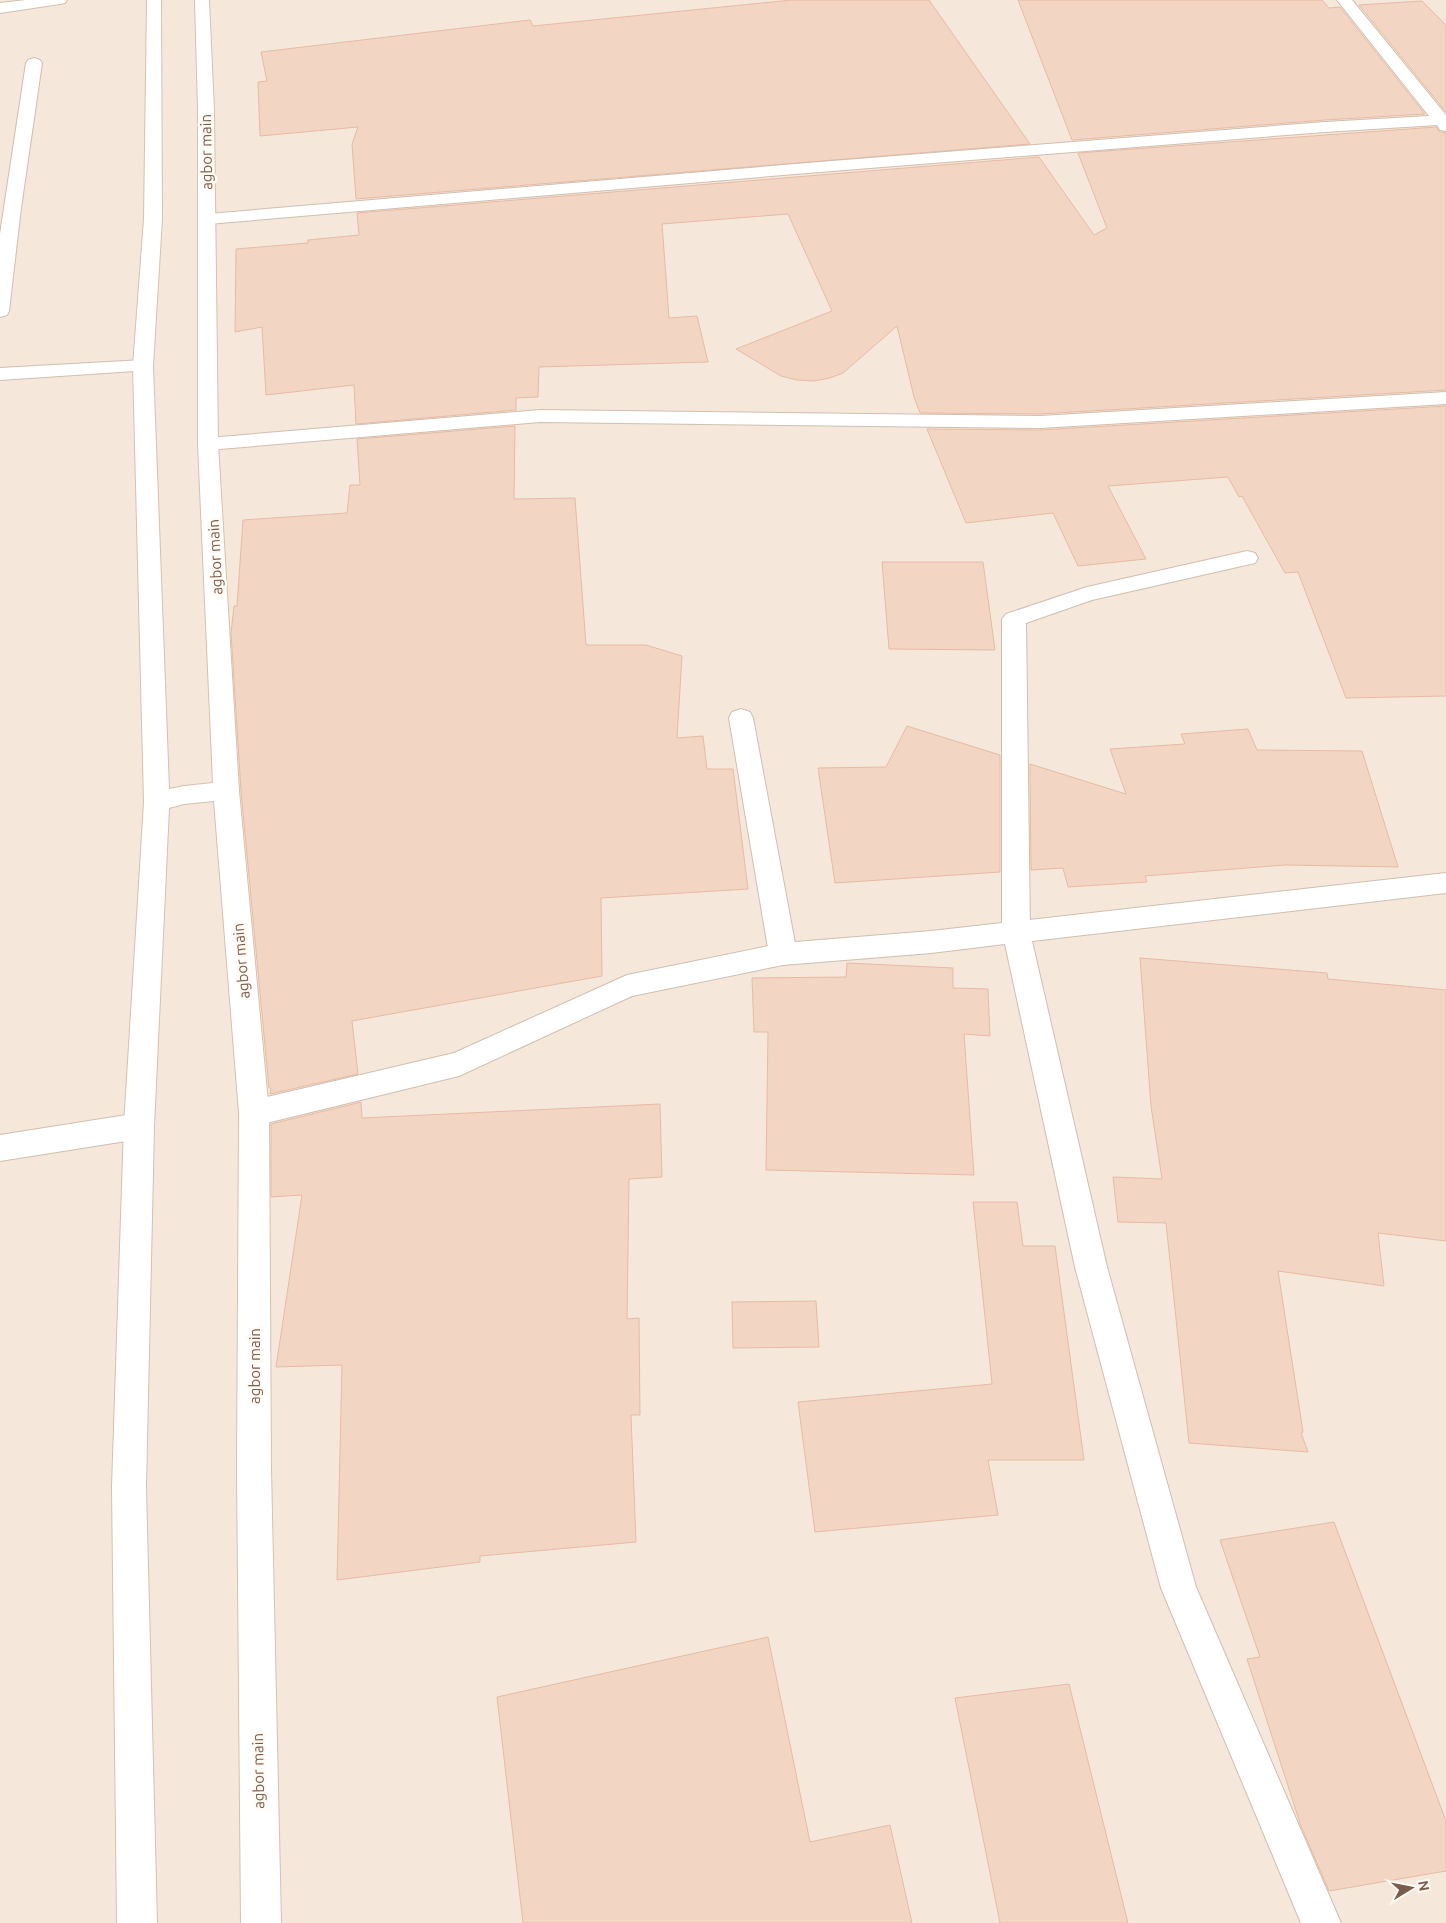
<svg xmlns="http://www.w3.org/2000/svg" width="1446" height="1923" font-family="Ubuntu,sans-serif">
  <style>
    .residential { fill: #f5e8da }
    .building { fill: #f3d5c3; stroke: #e6bba3 }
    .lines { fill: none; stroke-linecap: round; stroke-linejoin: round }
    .lane-casing { stroke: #d1beb0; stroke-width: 2 }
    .street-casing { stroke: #d1beb0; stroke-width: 2 }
    .secondary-casing { stroke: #d6c0b0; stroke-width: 2 }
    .lane { fill: #fff; fill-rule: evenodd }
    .street { fill: #fff; fill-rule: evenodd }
    .secondary { fill: #fff; fill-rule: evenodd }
    .labels { text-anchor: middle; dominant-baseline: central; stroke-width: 5; stroke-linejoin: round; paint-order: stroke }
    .street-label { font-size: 15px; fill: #7a5c4d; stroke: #fffaf3 }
  </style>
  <rect width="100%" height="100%" fill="#fdf6ec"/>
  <rect class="residential" x="0" y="0" width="1446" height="1923"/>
  <g class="building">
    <polygon points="792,0 929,0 1030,144 356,199 352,144 358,127 260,136 258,82 267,81 261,52 530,20 533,26"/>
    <polygon points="1018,0 1322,0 1329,8 1340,7 1425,114 1325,120 1072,140"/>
    <polygon points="1422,1 1446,25 1446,112 1359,5"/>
    <polygon points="1436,127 1440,132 1446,133 1446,390 1040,414 920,413 914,397 897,326 843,373 830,378 814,381 797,380 781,376 736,349 832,311 788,214 662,224 669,318 697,316 708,362 539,367 538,397 516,398 516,410 356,424 354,385 266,395 262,327 235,332 236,249 308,243 308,240 359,235 357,213 1039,157 1094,235 1107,228 1078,153"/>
    <polygon points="1446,406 1446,696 1346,698 1298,572 1285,573 1242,496 1239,497 1228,477 1108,486 1146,559 1078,566 1053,513 966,523 927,429 1040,430"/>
    <polygon points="515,426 514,499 575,498 586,645 646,645 682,656 677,738 703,736 707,769 733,769 748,889 601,898 602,976 352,1021 358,1074 270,1094 271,1088 269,1088 241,791 231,633 234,606 237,606 243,520 347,513 350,485 360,485 357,439"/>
    <polygon points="882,562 983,562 995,650 889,649"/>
    <polygon points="907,726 1000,755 1000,872 835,883 818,768 886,767"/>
    <polygon points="1248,729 1257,750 1362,751 1398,867 1285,865 1145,876 1147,882 1068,887 1063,868 1031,870 1030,764 1126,794 1110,749 1185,744 1181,734"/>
    <polygon points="1140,958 1327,973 1328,979 1446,990 1446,1241 1378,1233 1384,1286 1278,1271 1303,1432 1301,1433 1308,1452 1189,1443 1166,1223 1118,1222 1113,1177 1162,1179 1151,1106"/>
    <polygon points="847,963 953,968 953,988 988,989 990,1036 964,1034 974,1175 766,1170 768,1032 754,1032 752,978 846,977"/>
    <polygon points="361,1102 362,1118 660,1104 662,1177 629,1179 627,1319 639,1318 640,1415 631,1415 636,1542 480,1556 480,1562 337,1580 342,1365 276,1367 302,1195 271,1197 271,1124"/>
    <polygon points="973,1202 1017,1202 1023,1246 1055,1246 1084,1460 988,1460 998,1515 815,1532 798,1402 992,1384"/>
    <polygon points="816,1301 819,1347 733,1348 732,1302"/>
    <polygon points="1334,1522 1446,1821 1446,1871 1329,1891 1301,1826 1247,1659 1260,1657 1220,1540"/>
    <polygon points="768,1637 810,1842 890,1825 912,1923 523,1923 497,1697"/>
    <polygon points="1069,1684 1128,1923 1000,1923 955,1698"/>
  </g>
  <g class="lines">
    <defs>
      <g id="lane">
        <polygon points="1247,551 1255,553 1258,558 1255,563 1092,600 1026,623 1030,931 1026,939 1016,942 1006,939 1002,931 1002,619 1006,614 1087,587"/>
        <polygon points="741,709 750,712 753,718 797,954 793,962 783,965 773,962 769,954 729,718 732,712"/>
      </g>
      <g id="street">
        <polygon points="26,0 67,0 65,3 60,4 0,13 0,3"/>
        <polygon points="1337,0 1352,0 1446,115 1446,131 1440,130 1437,125 1325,132 807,173 208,224 202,223 199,219 202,215 208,214 807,163 1325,122 1429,116"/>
        <polygon points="34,58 40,60 42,63 21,208 9,311 7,315 0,317 0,234 26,63 28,60"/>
        <polygon points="143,360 150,362 153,366 150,370 0,380 0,368"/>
        <polygon points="1446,392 1446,404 1040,428 540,422 208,450 201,448 198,444 201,440 208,438 540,410 1040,416"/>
        <polygon points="1446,873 1446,893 1032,941 1107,1267 1196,1587 1341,1923 1301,1923 1161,1588 1075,1267 1005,944 931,953 783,965 632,996 459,1076 254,1126 244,1122 239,1113 244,1104 254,1100 454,1053 627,975 783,943 931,931"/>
        <polygon points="139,1113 149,1117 154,1126 149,1135 139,1139 0,1161 0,1135"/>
      </g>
      <polygon id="secondary" points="147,0 161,0 162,219 153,366 169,789 184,786 213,783 198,444 198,111 195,0 209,0 214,111 218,444 239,791 269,1113 271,1469 281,1923 241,1923 237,1469 239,1113 214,801 184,804 169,808 154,1126 146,1487 157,1923 117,1923 112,1487 124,1126 144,802 133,366 144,219"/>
    </defs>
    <use href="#lane" class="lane-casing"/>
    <use href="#street" class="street-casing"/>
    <use href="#secondary" class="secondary-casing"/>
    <use href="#lane" class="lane"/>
    <use href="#street" class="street"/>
    <use href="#secondary" class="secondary"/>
  </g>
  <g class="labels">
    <g class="street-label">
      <text transform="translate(206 152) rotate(-91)">agbor main</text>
      <text transform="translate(215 557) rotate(-93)">agbor main</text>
      <text transform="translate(241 961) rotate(-95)">agbor main</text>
      <text transform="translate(254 1366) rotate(-90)">agbor main</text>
      <text transform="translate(258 1771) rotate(-91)">agbor main</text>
    </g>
  </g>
  <g transform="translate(1411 1888) rotate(80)" stroke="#fffaf3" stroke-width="4" paint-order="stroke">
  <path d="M0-4L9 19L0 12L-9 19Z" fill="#7a5c4d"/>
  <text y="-8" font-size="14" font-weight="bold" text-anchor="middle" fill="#7a5c4d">N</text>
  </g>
</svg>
